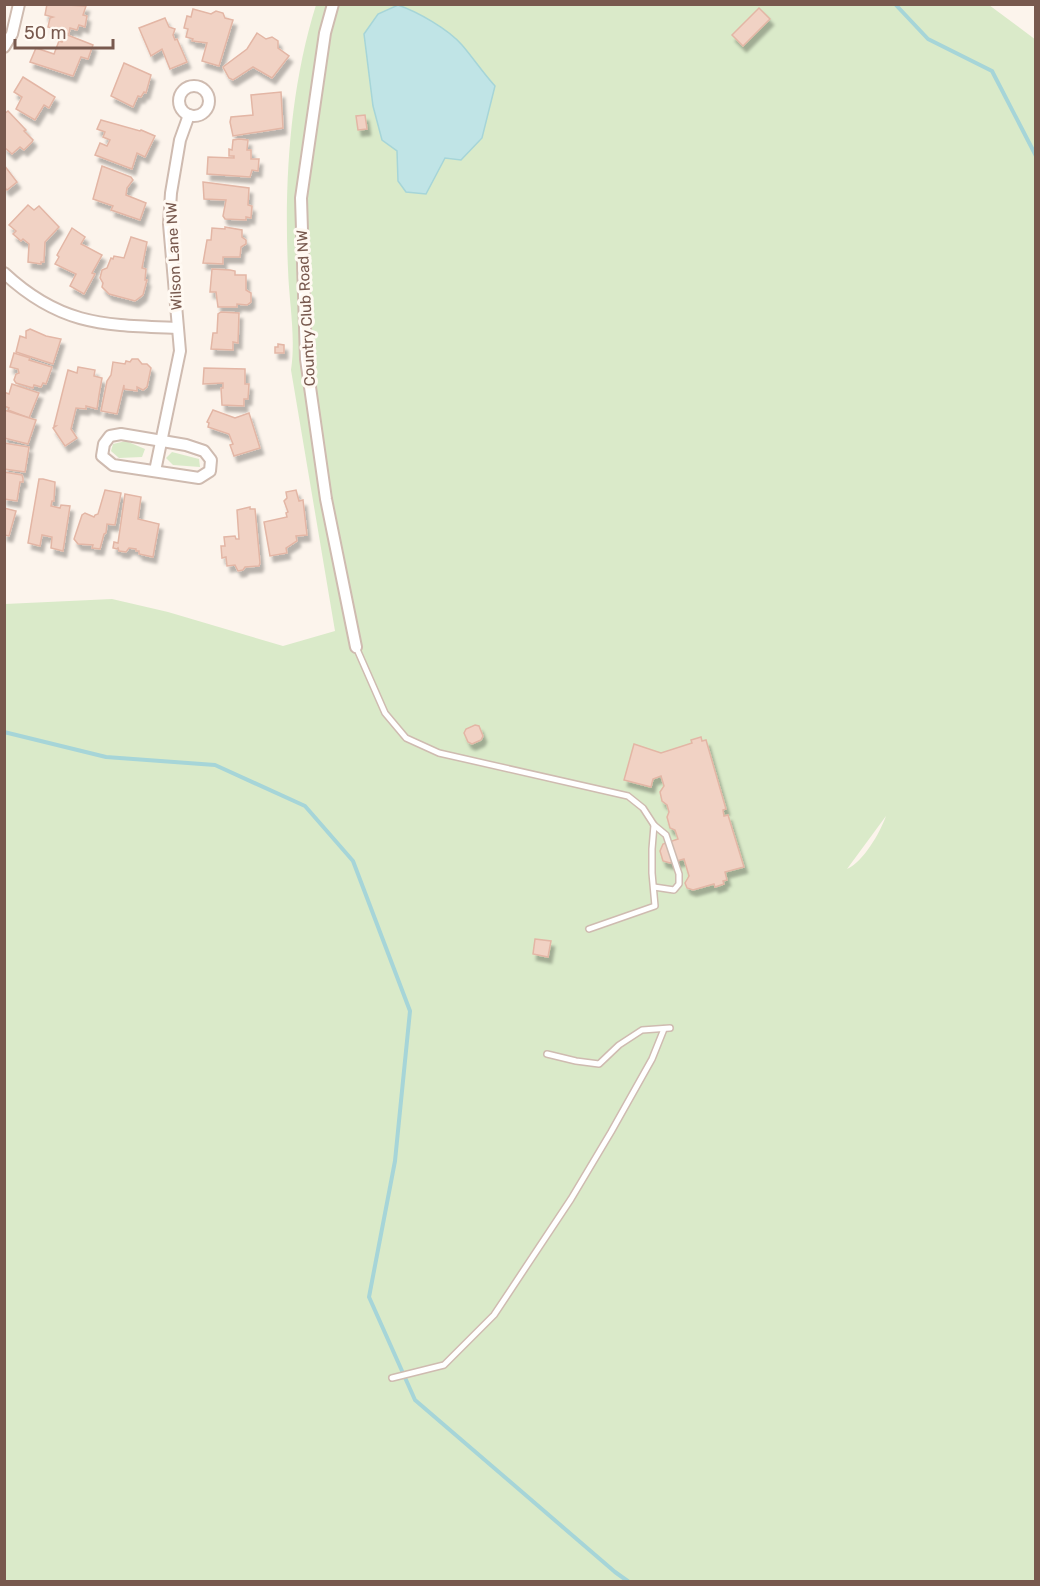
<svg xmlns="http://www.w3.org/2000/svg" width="1040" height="1586" font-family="Rubik,sans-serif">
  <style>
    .green { fill: #daeac9; fill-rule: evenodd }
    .water { fill: #c0e4e6; stroke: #a6d5d8; stroke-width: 1.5 }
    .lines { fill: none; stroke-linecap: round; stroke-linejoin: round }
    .stream { stroke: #a6d5d8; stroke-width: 4 }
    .building { fill: #f1d2c4; stroke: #e3b6a5; stroke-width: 1.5; filter: url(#shadow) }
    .service-casing { stroke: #cfbbb0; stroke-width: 8 }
    .minor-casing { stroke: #cfbbb0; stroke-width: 14 }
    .service { stroke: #fff; stroke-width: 5 }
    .minor { stroke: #fff; stroke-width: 10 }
    .labels { text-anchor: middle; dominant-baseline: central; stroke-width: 6; stroke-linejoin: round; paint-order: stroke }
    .street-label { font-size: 15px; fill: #78594e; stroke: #fff9f2 }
  </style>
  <defs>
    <filter id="shadow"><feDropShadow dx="3.5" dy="6" stdDeviation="1.5" flood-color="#0004"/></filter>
  </defs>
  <rect width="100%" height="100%" fill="#fcf4ec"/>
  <g class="green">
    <path d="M 316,5 L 989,5 L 1036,40 L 1035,1581 L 5,1581 L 5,604 L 112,599 L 168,612 L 283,646 L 335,631 L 291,370 C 296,337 289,302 288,269 C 284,182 290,88 316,5 ZM 886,816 C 880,833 863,862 847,869 Z"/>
    <polygon points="126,441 145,449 142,457 119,458 111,451 113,444"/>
    <polygon points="172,452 199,459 200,467 173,465 166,458"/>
  </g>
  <path class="water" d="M 398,5 C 418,12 448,29 462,45 C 474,59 483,73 495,86 L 482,138 L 461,160 L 445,158 L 426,194 L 406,192 L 398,181 L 397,151 L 382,140 L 373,106 L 364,34 L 378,14 Z"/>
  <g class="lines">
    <g class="stream">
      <polyline points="895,4 928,39 992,71 1036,156"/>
      <polyline points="4,732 106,757 215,765 305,806 353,861 410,1011 395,1161 369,1297 415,1400 615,1572 629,1582"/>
    </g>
  </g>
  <g class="building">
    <polygon points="47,4 86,6 83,15 87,16 85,27 79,25 77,30 70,28 69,34 48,27 50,18 53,17 45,15"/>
    <polygon points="759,8 770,19 743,46 732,35"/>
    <polygon points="193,9 211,14 216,11 223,13 225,18 233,20 219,66 202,61 207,43 192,41 193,39 186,37 188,29 184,28 187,16 191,17"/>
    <polygon points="165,18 169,27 175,29 173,35 175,40 177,39 187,62 170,69 162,49 151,56 139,28"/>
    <polygon points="257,33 266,39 272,37 278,41 278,48 289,56 272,78 253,67 233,80 229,78 223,67 247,49"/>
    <polygon points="65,34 93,45 88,59 81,57 73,76 30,62 36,48 54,54 59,41 62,42"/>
    <polygon points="124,63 151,75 146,93 144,92 141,97 138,96 133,107 111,96"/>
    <polygon points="23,77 55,97 49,108 44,105 35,120 16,109 22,97 14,92"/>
    <polygon points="281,92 283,128 233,136 230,122 231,117 253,115 251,95"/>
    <polygon points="8,111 26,130 24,131 33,140 32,142 24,150 20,147 12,154 4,147 4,114"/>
    <polygon points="365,115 367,129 358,130 356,116"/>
    <polygon points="101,120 140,131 141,130 155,136 145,157 137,153 132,169 95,155 100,143 107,146 110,140 103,137 105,132 97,129"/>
    <polygon points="239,139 248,140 247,150 251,150 251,159 259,159 258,171 252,170 250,177 207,174 208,157 234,158 234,156 229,156 229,149 232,150 233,140"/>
    <polygon points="4,165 17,182 7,190 4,187"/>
    <polygon points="102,166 131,177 133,180 127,188 126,195 146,203 140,220 111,210 113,206 93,199"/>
    <polygon points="203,182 249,188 248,205 252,206 251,218 246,217 246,220 225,219 223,216 226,200 204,199"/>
    <polygon points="28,205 34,210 39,206 59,227 45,242 44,262 41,262 41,264 28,262 29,244 23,239 21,241 13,234 16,231 9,225"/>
    <polygon points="225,227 242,230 242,237 246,240 246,244 241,247 240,257 223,257 223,264 203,263 207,240 211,240 212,228 225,229"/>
    <polygon points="72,228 85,237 81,244 102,255 92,273 95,274 84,294 70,286 76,274 55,264 59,257 57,255"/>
    <polygon points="131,237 147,242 142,268 146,269 145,280 147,280 143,295 135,301 109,294 102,287 103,283 100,278 102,270 107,268 111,258 113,259 114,256 124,258"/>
    <polygon points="212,269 230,270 235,271 235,275 246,275 246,290 251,293 251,302 247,305 237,304 237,307 218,307 216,292 210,292"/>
    <polygon points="221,312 239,313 238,343 233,342 233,350 211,349 213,333 217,333 218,314"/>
    <polygon points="30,329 46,336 61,339 53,364 16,352 20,336 26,338 26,331"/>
    <polygon points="278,344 284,345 284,353 275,353 275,347 278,347"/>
    <polygon points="14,353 30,358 29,360 52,367 46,384 43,383 41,387 34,385 33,388 16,383 14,380 16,374 19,373 18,369 10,367"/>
    <polygon points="132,359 138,359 142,364 147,364 151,368 147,387 143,390 137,387 137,391 124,389 124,385 117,414 101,411 107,381 111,375 113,362 125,364 126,361 130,362"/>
    <polygon points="78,367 95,370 94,376 102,378 99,395 97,409 86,406 86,409 76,408 71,429 77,438 65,446 53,428 56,426 54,426 68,370 77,373"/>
    <polygon points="204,368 245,369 245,384 249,384 248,399 244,399 244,406 222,405 221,388 223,388 223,383 203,384"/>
    <polygon points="12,384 39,393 29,418 8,410 9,408 4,406 4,392 9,394"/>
    <polygon points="4,410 36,420 28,444 4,438"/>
    <polygon points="213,410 235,418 249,413 260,448 234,456 230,445 233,444 229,434 208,427 209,423 207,422"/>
    <polygon points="4,443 29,447 25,472 4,469"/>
    <polygon points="4,472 22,475 23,478 23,482 20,482 17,501 4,499"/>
    <polygon points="39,479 43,479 55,482 54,501 52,501 51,506 60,508 61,505 70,506 63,551 51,548 52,537 42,535 40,546 28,543"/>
    <polygon points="105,490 121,493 115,525 107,524 106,533 104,534 100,549 92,548 93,545 78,544 74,539 82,515 85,513 94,517 95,515 98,514"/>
    <polygon points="296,490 299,501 303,500 307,535 296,536 297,541 286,548 287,553 270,556 264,522 287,517 286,513 288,512 284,501 287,498 286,492"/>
    <polygon points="125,494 141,497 138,519 159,524 153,557 139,554 139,551 136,551 136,549 129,548 126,552 119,551 118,548 117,549 113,548 114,542 118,543"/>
    <polygon points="250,507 250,509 255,509 260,563 259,566 245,567 243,570 238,571 235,565 227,566 226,557 222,558 221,546 225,546 224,537 235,536 236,539 239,539 237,510"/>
    <polygon points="4,508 16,511 9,536 4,535"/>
    <polygon points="475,725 479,726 483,736 481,740 472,744 468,742 464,733 466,729"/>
    <polygon points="701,737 702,741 706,740 726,809 723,810 724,816 728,815 744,867 725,872 727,880 723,881 724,884 715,887 714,884 693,890 687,888 685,883 689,876 684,859 670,863 663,861 660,851 663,844 678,839 675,830 670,828 667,817 669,812 667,805 662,801 660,792 664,786 661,776 653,779 651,787 624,780 634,744 661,753 692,743 691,740"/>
    <polygon points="535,939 551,941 548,957 533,954"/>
  </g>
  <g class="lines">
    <defs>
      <g id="service">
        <polyline points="356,647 385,713 406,738 439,753 628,796 643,808 654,825 652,849 652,873 655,906 589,929"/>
        <polyline points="654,887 674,890 679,884 679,874 666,835 654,825"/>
        <polyline points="547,1054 576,1061 599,1064 619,1045 642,1030 670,1028"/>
        <polyline points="392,1378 444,1365 494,1315 571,1199 611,1132 652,1059 664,1029"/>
      </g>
      <g id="minor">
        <polyline points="333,4 325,33 301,198 306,359 326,499 356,647"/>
        <polyline points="4,47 12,34 19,4"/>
        <circle cx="194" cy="101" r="15"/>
        <path d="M 4,273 C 61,326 104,325 177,328"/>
        <polygon points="121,434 186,445 204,451 211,460 210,471 199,478 113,465 102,456 104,444 110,436"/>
        <polyline points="155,471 180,351 169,224 171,193 180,140 189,115"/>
      </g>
    </defs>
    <use href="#service" class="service-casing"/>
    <use href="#minor" class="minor-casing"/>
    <use href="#service" class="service"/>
    <use href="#minor" class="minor"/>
  </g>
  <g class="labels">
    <g class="street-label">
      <text transform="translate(174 256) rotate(-93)">Wilson Lane NW</text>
      <text transform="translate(306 308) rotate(-93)">Country Club Road NW</text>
    </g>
  </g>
  <rect width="1040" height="1586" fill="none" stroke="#78594e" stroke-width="12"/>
  <path d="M15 39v9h98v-9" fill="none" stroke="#78594e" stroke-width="3"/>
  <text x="24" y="39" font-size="18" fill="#78594e" stroke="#fff9f2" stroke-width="4.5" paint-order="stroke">50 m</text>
</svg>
